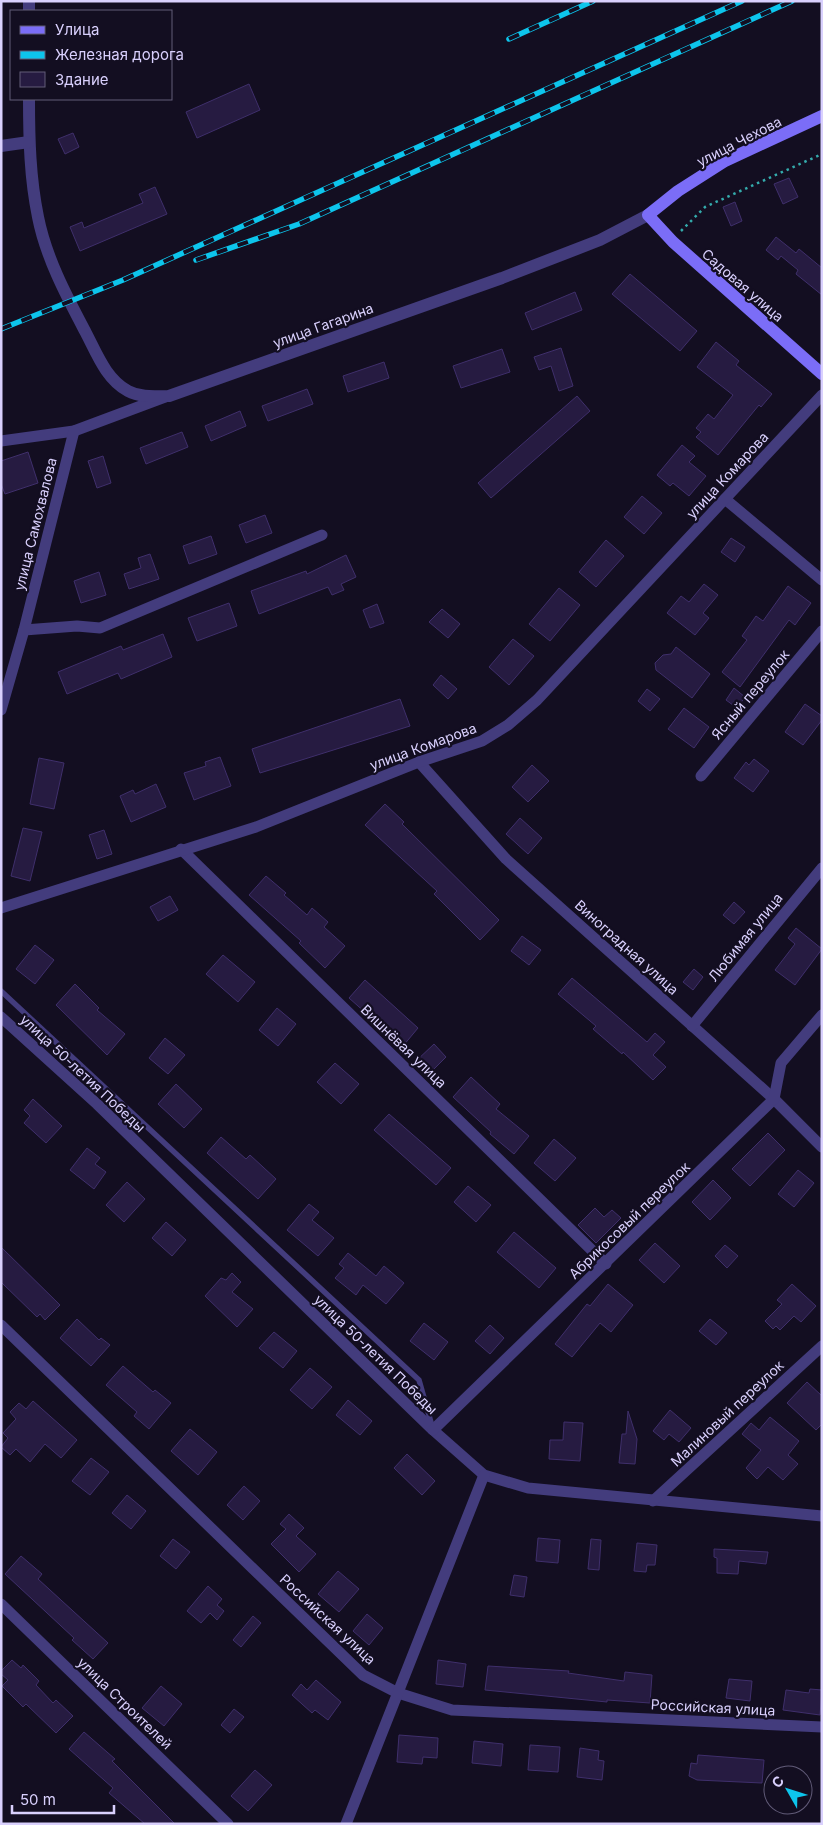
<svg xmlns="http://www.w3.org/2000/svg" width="823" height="1825" font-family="Inter,sans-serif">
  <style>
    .building { fill: #261b41; stroke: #3f2f6b }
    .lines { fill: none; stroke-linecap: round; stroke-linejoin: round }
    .path { stroke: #34abac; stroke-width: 2.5; stroke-dasharray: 2.5 4; stroke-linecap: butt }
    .service { stroke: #433c7d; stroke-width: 5.5 }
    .minor { stroke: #433c7d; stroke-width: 11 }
    .tertiary { stroke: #433c7d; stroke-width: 12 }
    .secondary { stroke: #7b6df7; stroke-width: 12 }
    .rail-casing { stroke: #0dc5ec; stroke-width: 5.5 }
    .rail { stroke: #130e21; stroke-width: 4; stroke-dasharray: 11; stroke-linecap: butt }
    .labels { text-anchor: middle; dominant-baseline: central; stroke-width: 4.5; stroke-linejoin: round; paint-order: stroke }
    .street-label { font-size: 14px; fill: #d9d0fd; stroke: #130e21 }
  </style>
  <rect width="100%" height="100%" fill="#130e21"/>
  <g class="building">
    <polygon points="249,84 260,110 197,138 186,112"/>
    <polygon points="73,133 79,147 65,154 58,139"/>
    <polygon points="789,178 798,197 783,204 774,184"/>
    <polygon points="155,187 167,214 80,251 70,227 82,222 84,228 143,203 139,194"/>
    <polygon points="735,202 742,221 731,226 723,207"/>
    <polygon points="776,237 796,253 799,249 822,268 822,295 796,274 798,270 781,256 778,260 766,250"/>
    <polygon points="630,274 697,331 680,351 612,294"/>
    <polygon points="575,292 582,310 532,330 525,313"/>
    <polygon points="716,342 739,361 736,365 772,394 761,407 759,405 718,455 696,437 701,432 696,428 708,414 714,419 733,395 697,367"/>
    <polygon points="561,348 573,386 559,391 551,366 539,370 534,357"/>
    <polygon points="502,349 510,372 461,388 453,366"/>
    <polygon points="384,362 389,378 348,392 343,376"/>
    <polygon points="307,389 313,404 268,421 262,406"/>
    <polygon points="577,396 590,411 491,498 478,483"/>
    <polygon points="240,411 246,426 211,441 205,426"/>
    <polygon points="182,432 188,447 146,464 140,448"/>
    <polygon points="682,445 695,456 689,462 706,476 689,496 673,483 670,486 657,475"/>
    <polygon points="28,452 38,483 5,494 1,484 1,461"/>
    <polygon points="103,456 111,483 97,488 88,461"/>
    <polygon points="642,496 662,513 644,534 624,517"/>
    <polygon points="265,515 272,533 246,543 239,525"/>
    <polygon points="211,536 217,554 189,564 183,546"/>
    <polygon points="731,538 745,547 735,562 721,552"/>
    <polygon points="606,540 624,556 596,587 579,572"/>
    <polygon points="150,554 159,579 129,589 124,574 141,568 138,558"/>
    <polygon points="346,555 356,577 341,584 344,590 332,595 328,587 259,614 251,591 306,571 307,574"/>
    <polygon points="99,572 106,595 81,603 74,581"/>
    <polygon points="704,584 718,595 703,613 709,618 695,635 667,613 681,596 689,602"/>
    <polygon points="788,586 811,603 795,625 789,620 740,687 722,672 747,640 742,636 756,616 763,621"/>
    <polygon points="559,588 580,605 550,641 529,624"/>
    <polygon points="229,603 237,626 197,641 188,618"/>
    <polygon points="377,604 384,623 370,628 363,610"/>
    <polygon points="442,609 460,624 448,638 429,622"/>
    <polygon points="163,634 172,657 121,679 118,673 67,694 58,672 121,646 123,650"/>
    <polygon points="513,639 534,656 509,685 489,667"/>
    <polygon points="676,647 710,674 692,698 656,670 655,663 663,655 671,654"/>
    <polygon points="441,675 457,689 448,699 433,685"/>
    <polygon points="734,688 745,697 737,708 726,700"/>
    <polygon points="647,689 660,699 650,711 638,701"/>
    <polygon points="400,699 410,726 260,773 252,749"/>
    <polygon points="805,704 822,716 822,720 803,745 785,732"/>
    <polygon points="684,708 709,727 694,748 668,729"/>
    <polygon points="220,757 231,786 194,800 184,773 206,766 205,762"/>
    <polygon points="39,758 64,763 54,809 30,804"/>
    <polygon points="754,759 769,771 753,792 734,778 746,762 749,765"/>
    <polygon points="532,765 549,781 528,802 512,787"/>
    <polygon points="156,784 166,807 131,822 120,796 133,790 135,794"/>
    <polygon points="385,804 404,822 402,824 499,920 480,940 434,894 437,891 365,825"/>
    <polygon points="520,818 542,838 528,854 506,834"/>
    <polygon points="23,828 42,832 30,881 11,876"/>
    <polygon points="104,830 112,854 97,859 89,835"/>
    <polygon points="266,876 286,893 284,895 307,915 312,908 328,922 324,927 345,946 325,968 299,943 301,941 249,895"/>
    <polygon points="170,896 178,910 158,921 150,907"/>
    <polygon points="734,902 745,912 734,924 723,915"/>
    <polygon points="796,928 822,949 795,985 775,970 795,944 788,938"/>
    <polygon points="522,936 541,950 529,965 511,951"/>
    <polygon points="35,945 54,960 35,984 16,969"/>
    <polygon points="223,955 255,982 238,1002 206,974"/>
    <polygon points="694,969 703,977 693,990 683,982"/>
    <polygon points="572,978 647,1042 655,1033 665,1042 653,1055 666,1067 653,1080 623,1052 622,1054 593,1029 596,1026 558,994"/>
    <polygon points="365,980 418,1028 403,1046 349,998"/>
    <polygon points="75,984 99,1008 97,1010 125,1034 107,1055 56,1005"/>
    <polygon points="277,1008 296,1024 278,1046 259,1030"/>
    <polygon points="165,1038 185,1055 168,1074 149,1058"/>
    <polygon points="434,1044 446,1057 428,1075 415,1062"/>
    <polygon points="335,1063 359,1084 341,1104 317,1082"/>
    <polygon points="471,1077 500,1104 496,1109 529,1136 514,1154 490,1134 491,1132 453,1097"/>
    <polygon points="176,1084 202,1109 184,1128 158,1104"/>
    <polygon points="33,1099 62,1126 46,1143 24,1123 30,1116 24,1110"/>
    <polygon points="389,1114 451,1168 436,1185 374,1130"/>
    <polygon points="768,1133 785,1150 750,1186 732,1169"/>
    <polygon points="221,1137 246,1159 250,1155 276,1179 258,1199 207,1153"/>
    <polygon points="554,1139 576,1158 555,1181 534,1163"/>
    <polygon points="87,1148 100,1158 95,1164 106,1172 94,1189 70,1170"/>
    <polygon points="798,1170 814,1183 794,1207 778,1194"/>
    <polygon points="713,1180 731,1198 710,1220 692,1202"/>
    <polygon points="127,1182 145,1199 124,1222 106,1205"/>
    <polygon points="468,1186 491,1205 476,1222 454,1202"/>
    <polygon points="309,1204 319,1212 312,1220 334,1238 318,1256 287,1230"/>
    <polygon points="595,1208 604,1217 612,1210 621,1218 596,1243 578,1225"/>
    <polygon points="166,1222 186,1240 172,1256 152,1238"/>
    <polygon points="514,1232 556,1268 539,1288 497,1252"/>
    <polygon points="655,1243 680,1266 664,1283 639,1260"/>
    <polygon points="725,1245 738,1256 727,1268 715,1256"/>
    <polygon points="1,1247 60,1305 45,1320 40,1314 37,1317 1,1282"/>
    <polygon points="348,1253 376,1276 384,1266 404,1283 386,1304 363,1285 356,1295 335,1278 344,1268 339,1264"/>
    <polygon points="232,1273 241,1282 232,1292 253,1309 237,1327 205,1296 221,1278 226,1280"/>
    <polygon points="608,1284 633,1305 611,1332 600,1323 572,1357 555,1344 587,1304 590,1306"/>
    <polygon points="792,1284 816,1306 801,1322 794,1316 780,1330 776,1326 773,1329 765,1321 782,1304 777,1300"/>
    <polygon points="77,1319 99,1340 101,1338 110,1345 91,1366 60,1338"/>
    <polygon points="710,1319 727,1333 716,1345 699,1331"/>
    <polygon points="424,1323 448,1342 434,1360 410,1341"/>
    <polygon points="490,1325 504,1338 490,1354 475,1341"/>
    <polygon points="274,1332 297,1351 283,1368 259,1348"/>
    <polygon points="123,1366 153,1392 155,1390 171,1403 149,1429 134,1416 137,1412 106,1385"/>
    <polygon points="310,1368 332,1387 312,1409 290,1390"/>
    <polygon points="807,1382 822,1396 822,1424 816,1430 787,1403"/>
    <polygon points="348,1400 372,1421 360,1435 336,1415"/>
    <polygon points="33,1401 77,1440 61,1458 45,1444 30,1462 16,1449 10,1455 1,1447 8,1438 3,1433 16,1419 10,1412 19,1403 26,1409"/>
    <polygon points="670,1410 691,1428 679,1442 669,1434 664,1440 653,1431"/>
    <polygon points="628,1411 637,1439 635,1464 619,1463 622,1434 626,1434"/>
    <polygon points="770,1417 799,1441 788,1455 798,1464 783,1480 768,1467 757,1479 746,1468 761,1450 742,1434 751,1423 759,1430"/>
    <polygon points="564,1422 583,1423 580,1461 549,1459 550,1440 563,1440"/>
    <polygon points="190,1429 217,1452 198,1475 171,1451"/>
    <polygon points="407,1454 435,1481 422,1495 394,1468"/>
    <polygon points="91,1458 109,1472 90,1495 72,1481"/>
    <polygon points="244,1486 260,1501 243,1520 227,1505"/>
    <polygon points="127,1495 146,1511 131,1529 112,1513"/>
    <polygon points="289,1514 304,1528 296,1536 316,1554 299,1572 271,1544 286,1529 280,1524"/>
    <polygon points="538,1538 560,1540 558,1563 536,1561"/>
    <polygon points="173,1539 190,1552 176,1569 160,1556"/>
    <polygon points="591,1539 601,1540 599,1570 588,1569"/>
    <polygon points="637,1543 657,1545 655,1565 647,1565 646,1572 634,1571"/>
    <polygon points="714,1549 768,1552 766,1564 739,1561 738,1574 717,1573 717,1558 714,1557"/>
    <polygon points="21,1556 42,1574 38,1579 108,1643 93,1659 72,1640 74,1638 5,1574"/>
    <polygon points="338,1571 359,1589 339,1612 318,1594"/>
    <polygon points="514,1575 527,1577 524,1597 510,1595"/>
    <polygon points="208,1586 222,1599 217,1605 224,1611 217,1620 210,1613 201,1623 187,1611"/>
    <polygon points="367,1614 383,1628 369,1645 353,1631"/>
    <polygon points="253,1616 261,1623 241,1647 233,1640"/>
    <polygon points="12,1660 21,1668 23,1665 39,1681 36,1685 53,1703 56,1700 73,1716 56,1733 26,1704 23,1707 2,1686 8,1680 1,1674 1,1671"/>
    <polygon points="438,1660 466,1664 463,1687 436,1684"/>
    <polygon points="488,1666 569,1671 568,1673 624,1681 625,1672 652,1675 650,1703 607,1700 607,1702 485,1690"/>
    <polygon points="729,1679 752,1681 750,1701 726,1698"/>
    <polygon points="316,1680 341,1702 328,1720 315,1710 312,1713 292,1695 301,1684 307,1690"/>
    <polygon points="161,1686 182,1704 164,1726 142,1708"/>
    <polygon points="810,1689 822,1690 820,1715 783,1710 786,1690 809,1693"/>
    <polygon points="234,1709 244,1717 230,1733 221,1725"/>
    <polygon points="84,1732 115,1759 112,1761 175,1824 145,1824 109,1793 113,1788 69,1749"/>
    <polygon points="399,1735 438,1738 437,1758 423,1757 422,1764 397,1762"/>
    <polygon points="474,1741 503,1744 501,1766 472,1763"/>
    <polygon points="530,1745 560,1747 558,1772 528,1770"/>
    <polygon points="580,1748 599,1751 598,1760 604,1761 602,1780 577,1777"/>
    <polygon points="698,1755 764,1760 762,1783 697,1780 689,1776 691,1763 697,1764"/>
    <polygon points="255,1770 272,1785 248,1811 231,1796"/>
  </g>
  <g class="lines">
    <polyline class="path" points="681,231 705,207 822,154"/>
    <polyline class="service" points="1,991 419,1380 432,1426"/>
    <g class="minor">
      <polyline points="1,441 74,431 165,397"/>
      <polyline points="725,499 822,580"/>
      <polyline points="24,630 77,626 100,628 322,535"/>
      <polyline points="1,710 24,630 74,431"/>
      <polyline points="419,762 506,859 774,1099 822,1147"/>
      <polyline points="701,776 822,631"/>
      <polyline points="181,849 606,1264"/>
      <polyline points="1,908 256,827 419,762 482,741 508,725 537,700 822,395"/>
      <polyline points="1,1017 97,1104 433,1430 484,1475 528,1488 822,1516"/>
      <polyline points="692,1026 822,868"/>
      <polyline points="1,1325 363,1675 398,1693 452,1710 822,1727"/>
      <polyline points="433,1430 774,1099 781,1063 822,1015"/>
      <polyline points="653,1501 822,1346"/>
      <polyline points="1,1604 228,1824"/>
      <polyline points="346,1824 484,1475"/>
    </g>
    <g class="tertiary">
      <polyline points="29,1 29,11"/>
      <path d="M 29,99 C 29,139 30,178 38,217 C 46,258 67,297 86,333 C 97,354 106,379 128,391 C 141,398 156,396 169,396 L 502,278 L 600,240 L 648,215"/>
      <polyline points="1,146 29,142"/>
    </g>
    <polyline class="secondary" points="822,116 725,161 678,191 648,215 673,242 822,374"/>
    <defs>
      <g id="rail">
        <polyline points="509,39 593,1"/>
        <polyline points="196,260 299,224 792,1"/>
        <polyline points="1,329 123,280 742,1"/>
      </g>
    </defs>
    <use href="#rail" class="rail-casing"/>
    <use href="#rail" class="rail"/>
  </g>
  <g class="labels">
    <g class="street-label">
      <text transform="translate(739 141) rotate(-27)">улица Чехова</text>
      <text transform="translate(743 285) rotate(41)">Садовая улица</text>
      <text transform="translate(323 325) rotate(-20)">улица Гагарина</text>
      <text transform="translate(727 475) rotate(-47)">улица Комарова</text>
      <text transform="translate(35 524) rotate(-76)">улица Самохвалова</text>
      <text transform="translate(750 694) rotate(-50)">Ясный переулок</text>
      <text transform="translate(423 746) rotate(-20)">улица Комарова</text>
      <text transform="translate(745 937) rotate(-51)">Любимая улица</text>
      <text transform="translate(627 947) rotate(42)">Виноградная улица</text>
      <text transform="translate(404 1046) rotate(44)">Вишнёвая улица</text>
      <text transform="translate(83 1073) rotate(43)">улица 50-летия Победы</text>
      <text transform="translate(629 1220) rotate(-44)">Абрикосовый переулок</text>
      <text transform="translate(376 1354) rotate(44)">улица 50-летия Победы</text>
      <text transform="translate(727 1413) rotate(-43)">Малиновый переулок</text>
      <text transform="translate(328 1619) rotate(43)">Российская улица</text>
      <text transform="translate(125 1703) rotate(44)">улица Строителей</text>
      <text transform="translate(713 1707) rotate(3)">Российская улица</text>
    </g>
  </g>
  <rect width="823" height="1825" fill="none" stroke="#d9d0fd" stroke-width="5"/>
  <rect x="10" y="10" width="162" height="90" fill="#130e21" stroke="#625c79"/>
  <rect x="20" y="26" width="25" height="8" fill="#7b6df7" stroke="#625c79"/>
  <text x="55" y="35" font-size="15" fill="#d9d0fd">Улица</text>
  <rect x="20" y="51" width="25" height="8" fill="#0dc5ec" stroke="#625c79"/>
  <text x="55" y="60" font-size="15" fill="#d9d0fd">Железная дорога</text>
  <rect x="20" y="72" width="25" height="15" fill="#261b41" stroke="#625c79"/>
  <text x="55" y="85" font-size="15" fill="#d9d0fd">Здание</text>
  <g transform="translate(788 1790) rotate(309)"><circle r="24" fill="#130e21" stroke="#625c79"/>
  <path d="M0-4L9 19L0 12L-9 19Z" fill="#0dc5ec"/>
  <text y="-8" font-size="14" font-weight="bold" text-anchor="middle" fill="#d9d0fd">С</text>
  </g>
  <path d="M12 1805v8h102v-8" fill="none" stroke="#d9d0fd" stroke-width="2.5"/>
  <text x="20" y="1805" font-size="15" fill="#d9d0fd" stroke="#130e21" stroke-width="4" paint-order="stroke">50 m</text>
</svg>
